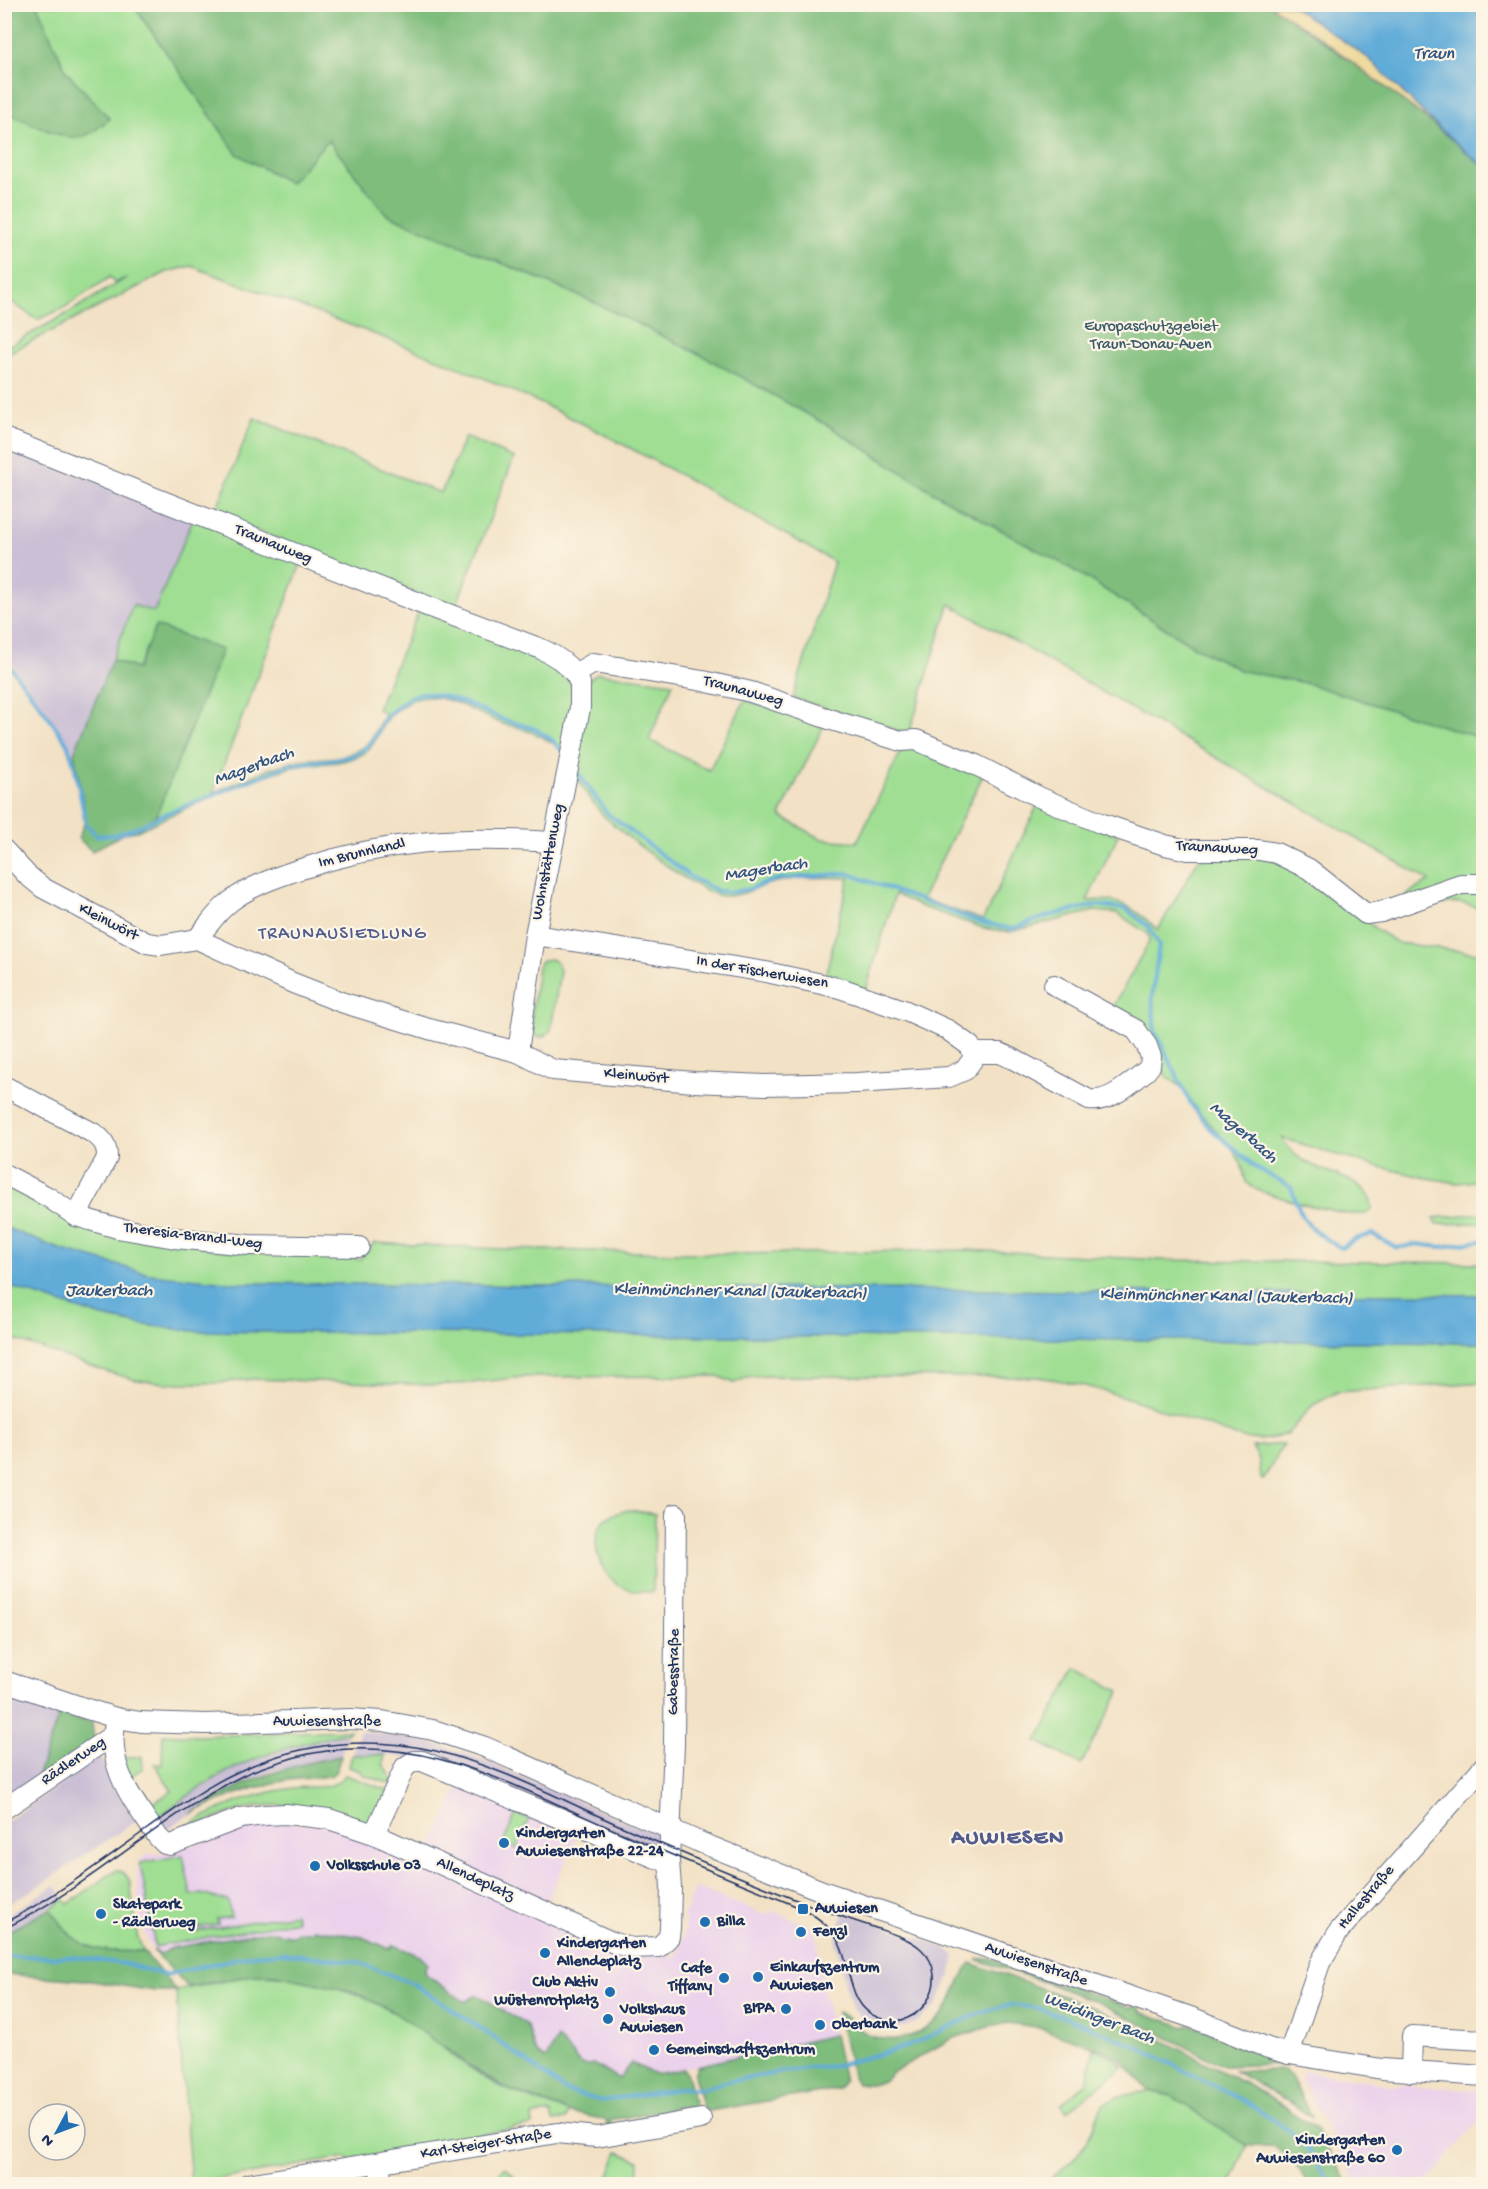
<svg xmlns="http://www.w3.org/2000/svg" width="1488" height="2189" font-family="'Gochi Hand',sans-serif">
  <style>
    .built { fill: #ebd1eb }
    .industrial { fill: #cbbfd5 }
    .green { fill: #9fde93; stroke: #5d8678; stroke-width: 1.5 }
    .forest { fill: #7fbd7d; stroke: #4d766e; stroke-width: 1.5 }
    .sand { fill: #eeda9e; stroke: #84847e; stroke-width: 1.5 }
    .water { fill: #61acd9; stroke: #3e6e9c; stroke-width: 1.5 }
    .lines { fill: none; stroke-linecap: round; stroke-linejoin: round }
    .stream { stroke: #61acd9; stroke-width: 4 }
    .minor-casing { stroke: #666d82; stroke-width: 22 }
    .minor { stroke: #fff; stroke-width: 20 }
    .tram { stroke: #1b2f5e; stroke-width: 1.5 }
    .poi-dot { fill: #1f6fb2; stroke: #fcf5e5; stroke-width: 2 }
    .labels { text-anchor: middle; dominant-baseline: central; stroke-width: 4.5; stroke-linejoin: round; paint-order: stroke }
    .park-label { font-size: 16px; fill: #3c5b6b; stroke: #fcf5e5 }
    .street-label { font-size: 16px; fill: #1b2f5e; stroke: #fcf5e5 }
    .poi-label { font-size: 16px; font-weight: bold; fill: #1b2f5e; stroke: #fcf5e5; text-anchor: start }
    .water-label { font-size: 18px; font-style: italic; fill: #305483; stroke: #fcf5e5 }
    .neighbourhood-label { font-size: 18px; letter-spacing: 1.5px; fill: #515b8d; stroke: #fcf5e5 }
    .district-label { font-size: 22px; font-weight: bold; letter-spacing: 1.5px; fill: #515b8d; stroke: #fcf5e5 }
  </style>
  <rect width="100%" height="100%" fill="#fcf5e5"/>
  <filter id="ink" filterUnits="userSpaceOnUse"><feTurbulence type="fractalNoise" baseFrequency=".0167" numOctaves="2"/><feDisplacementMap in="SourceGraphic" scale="12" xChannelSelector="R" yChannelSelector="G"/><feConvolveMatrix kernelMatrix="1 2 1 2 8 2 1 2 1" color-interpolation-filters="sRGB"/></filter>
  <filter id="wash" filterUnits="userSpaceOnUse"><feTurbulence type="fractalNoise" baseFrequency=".008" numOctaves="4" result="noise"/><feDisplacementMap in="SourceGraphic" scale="24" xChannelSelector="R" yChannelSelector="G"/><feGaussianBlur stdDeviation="1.35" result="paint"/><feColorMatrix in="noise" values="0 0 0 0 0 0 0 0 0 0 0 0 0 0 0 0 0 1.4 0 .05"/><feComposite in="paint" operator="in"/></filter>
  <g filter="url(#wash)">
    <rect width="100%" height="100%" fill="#f2e1c4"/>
    <g class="built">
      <polygon points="461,1782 579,1832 545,1907 428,1855"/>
      <polygon points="256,1822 330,1825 628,1956 664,1955 676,1957 684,1936 684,1914 695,1887 765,1915 772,1911 814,1928 816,1931 824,1993 834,2035 662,2073 646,2071 631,2063 619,2079 601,2068 580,2063 558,2039 545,2059 540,2057 535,2051 528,2029 515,2017 506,2013 491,2001 465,2002 426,1974 426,1960 393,1945 390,1949 362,1937 311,1932 298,1932 295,1936 283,1935 268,1931 172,1948 161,1954 153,1950 147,1940 140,1912 137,1874 138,1865 142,1858 149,1854 175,1851"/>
      <polygon points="1304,2071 1391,2085 1483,2090 1483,2115 1426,2184 1357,2184 1301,2078 1301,2074"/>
    </g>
    <g class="industrial">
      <polygon points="4,444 193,519 154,612 133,605 74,753 40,702 5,654"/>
      <polygon points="5,1693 60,1712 35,1783 5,1804"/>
      <polygon points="360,1731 414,1738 449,1748 485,1761 648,1831 652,1829 658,1833 663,1843 659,1852 421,1759 388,1755 352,1755"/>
      <polygon points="348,1733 341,1756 276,1770 248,1781 217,1796 163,1832 154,1820 180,1801 236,1767 300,1744"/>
      <polygon points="99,1756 117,1790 136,1821 31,1891 5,1906 5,1822 63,1783"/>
      <polygon points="55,1885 64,1899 5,1933 5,1917"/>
      <polygon points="845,1912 942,1946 955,1955 952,1972 936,2006 916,2023 895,2029 885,2028 866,2021 854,2009 847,1993 836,1943 837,1932"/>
    </g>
    <g class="green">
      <path d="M 5,5 L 1483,5 L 1483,911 C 1454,892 1414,911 1383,918 L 1412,891 L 1430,881 L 950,604 L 948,608 L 909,734 L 793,698 L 834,562 C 737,507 642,451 542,404 C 428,351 308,310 191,266 L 167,272 L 5,355 L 5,348 L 70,312 L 126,278 L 114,283 L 110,277 L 62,309 L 37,320 L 5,297 Z"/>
      <polygon points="254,418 441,493 465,437 514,458 455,608 214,514"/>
      <path d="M 193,519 L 302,561 L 213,793 L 269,769 L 299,760 L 342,757 L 356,751 L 365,746 L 372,737 L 385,713 L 377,709 L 420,608 L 549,659 L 573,685 L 574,716 L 561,749 C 550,741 539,734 525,730 C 518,727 510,726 503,724 C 478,715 453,696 426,697 C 409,698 390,713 382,727 C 376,738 373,749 361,755 C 339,766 312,762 289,768 C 237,784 187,808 137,831 L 157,814 L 137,669 L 112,660 L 133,605 L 154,612 Z"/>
      <path d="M 597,673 L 673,683 L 649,740 L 709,770 L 745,700 L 824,725 L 780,816 L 822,839 L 857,842 L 902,749 L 912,744 L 983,775 L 922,899 L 983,920 L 1039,802 L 1118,835 L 1087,901 C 1120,897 1134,908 1158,930 L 1198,860 L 1239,854 L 1276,859 L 1357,913 L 1377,930 L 1398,943 L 1483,954 L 1483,1180 L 1457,1183 L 1422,1177 L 1360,1162 L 1282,1138 C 1300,1175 1354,1170 1369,1196 C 1371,1199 1371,1204 1372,1209 L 1366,1214 L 1349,1214 L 1302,1204 L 1257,1190 L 1246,1182 L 1241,1163 L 1232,1148 L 1192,1104 L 1185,1090 L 1166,1076 L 1159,1062 L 1111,1011 L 1150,940 L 1148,934 L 1117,913 L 1094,911 L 1010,932 L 983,928 L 917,905 L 895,894 L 866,990 L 825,977 L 849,878 C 825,877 799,877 776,882 C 758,886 743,897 723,896 C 699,895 622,833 603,815 C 592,803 583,787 573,774 L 588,681 Z"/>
      <path d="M 550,959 L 556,962 L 560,970 L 551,1030 L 544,1037 C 535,1038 532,1034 530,1026 L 538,967 L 541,961 Z"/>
      <path d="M 5,1183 L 210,1249 L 360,1259 L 374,1243 L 503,1249 L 730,1254 L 968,1250 L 1163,1260 L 1483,1263 L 1484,1295 L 237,1283 C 208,1281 178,1279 149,1274 C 100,1265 51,1247 5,1227 Z"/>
      <polygon points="1483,1213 1483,1223 1437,1224 1434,1218"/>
      <path d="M 5,1285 L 103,1317 L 138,1324 L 194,1331 L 1483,1343 L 1484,1382 L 1337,1392 L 1313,1405 L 1288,1433 L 1275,1438 L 1259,1440 L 1242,1438 C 1175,1415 1108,1386 1037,1377 L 764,1376 L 746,1378 L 734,1383 L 718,1376 L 523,1377 L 472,1383 L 435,1385 L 253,1379 L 218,1383 L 167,1383 L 136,1380 L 108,1372 L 5,1336 Z"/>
      <polygon points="1284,1444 1263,1480 1261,1479 1259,1459 1252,1447"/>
      <path d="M 629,1510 L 655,1514 L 653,1592 C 641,1591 627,1591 617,1584 C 599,1571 588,1539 604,1521 C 610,1514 620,1512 629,1510 Z"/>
      <polygon points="1076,1668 1120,1691 1081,1765 1037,1741"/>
      <path d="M 350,1730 L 348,1733 C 310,1741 272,1750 237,1767 C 207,1781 180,1801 154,1820 L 146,1808 L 172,1791 L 155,1764 L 162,1765 L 163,1734 L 199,1736 Z"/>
      <polygon points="352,1755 385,1755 383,1764 393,1779 391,1784 361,1774 362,1772 349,1767"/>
      <polygon points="123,1757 142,1757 143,1768 127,1779"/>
      <path d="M 345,1775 L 388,1790 L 371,1828 L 290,1806 C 248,1801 214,1820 176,1833 C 212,1810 250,1794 293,1788 C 309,1786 336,1791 345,1775 Z"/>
      <polygon points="516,1813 529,1819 516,1849 504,1843"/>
      <polygon points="183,1855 191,1895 201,1894 228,1901 231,1917 217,1919 218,1924 197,1928 197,1931 295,1914 297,1921 155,1947 140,1863"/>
      <path d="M 116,1870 C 124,1871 127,1875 130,1883 L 137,1935 L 143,1951 C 121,1952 93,1953 74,1938 C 65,1931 58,1918 50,1909 L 64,1899 L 68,1904 Z"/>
      <path d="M 253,1975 C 307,1975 365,1991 409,2022 C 440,2044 470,2072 504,2088 C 524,2097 549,2105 569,2112 L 566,2120 L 553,2121 L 551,2113 L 532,2116 L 533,2125 L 392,2150 L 391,2154 L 348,2161 L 346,2157 L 191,2184 L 176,1991 Z"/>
      <polygon points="1094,2048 1116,2059 1123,2067 1067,2112 1061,2104 1087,2083"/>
      <polygon points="1149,2091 1172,2096 1247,2146 1230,2184 1044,2184 1074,2159 1087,2142 1103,2104 1120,2096"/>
      <polygon points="618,2152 639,2161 638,2184 614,2184 608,2177"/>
      <polygon points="506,2167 517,2180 511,2184 498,2184 493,2178"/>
    </g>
    <g class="forest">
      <path d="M 4,5 L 37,5 L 66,71 L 110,119 C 101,125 92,135 81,137 C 62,141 24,119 5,112 Z"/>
      <path d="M 133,5 L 1270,5 C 1344,54 1415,108 1483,166 L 1483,739 L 1306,683 L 1242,671 L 1193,646 L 1074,570 L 946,500 L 827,425 L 703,356 L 591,301 L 386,214 L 328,140 L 290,183 L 237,154 Z"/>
      <polygon points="156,626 222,650 157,814 137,831 125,833 92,851 78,838 84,824 84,806 74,753 112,660 137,669"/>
      <polygon points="60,1712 92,1723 94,1741 35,1783"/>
      <path d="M 341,1756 L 336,1771 L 332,1775 C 318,1779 303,1778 289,1780 C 255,1786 222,1798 190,1814 C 241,1781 282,1767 341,1756 Z"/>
      <path d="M 50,1909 C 58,1918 65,1931 74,1938 C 93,1953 121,1952 143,1951 L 176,1991 L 155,1991 L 85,1980 L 5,1974 L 5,1933 Z"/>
      <path d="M 314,1929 L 362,1937 L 390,1949 L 393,1945 L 420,1956 L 428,1964 L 425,1969 L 426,1974 L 465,2002 L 477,1995 C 488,2000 495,2006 505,2012 C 512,2017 519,2018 525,2024 C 535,2035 529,2053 546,2059 L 557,2038 L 580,2063 L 587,2066 L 593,2064 L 619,2079 L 631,2063 L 655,2074 L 683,2069 L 687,2075 L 695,2107 L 689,2117 L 686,2106 L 611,2120 L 611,2129 L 606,2127 L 607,2120 L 569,2112 L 505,2088 L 486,2077 L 395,2013 L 352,1991 L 276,1975 L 253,1975 L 188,1987 L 153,1950 L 161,1954 L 172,1948 L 268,1931 L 294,1936 L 298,1932 L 311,1932 Z"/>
      <polygon points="989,1958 1018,1966 1019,1970 1062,1985 1066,1982 1072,1984 1074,1988 1130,2008 1135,2006 1140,2008 1141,2012 1185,2027 1189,2024 1275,2058 1279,2064 1224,2066 1102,2004 1055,1986 976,1959"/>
      <path d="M 971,1963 L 1085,2004 L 1142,2029 L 1270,2097 L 1316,2129 L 1349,2184 L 1309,2184 L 1294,2162 L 1273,2146 L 1247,2146 L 1172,2096 L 1149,2091 L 1118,2057 L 1098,2048 L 1036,2027 L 1008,2023 L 985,2028 L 951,2039 L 893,2072 L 883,2081 L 874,2084 L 857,2084 L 853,2078 L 838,2012 C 850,2017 858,2031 871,2036 C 902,2047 934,2030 950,2003 C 957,1990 960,1975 971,1963 Z"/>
      <polygon points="834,2035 844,2081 838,2089 709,2111 703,2109 694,2075 697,2066"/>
      <polygon points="1284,2070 1291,2077 1312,2118 1291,2103 1234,2071"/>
    </g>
    <polygon class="sand" points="1270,5 1291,5 1368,58 1438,127 1322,39"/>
    <g class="water">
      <polygon points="1477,4 1484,9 1483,166 1438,127 1368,58 1291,5"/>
      <polygon points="4,1227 56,1248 149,1274 237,1283 1483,1295 1483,1343 194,1331 138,1324 103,1317 5,1285"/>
    </g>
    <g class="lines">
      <g class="stream">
        <polyline points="4,659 39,704 67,743 74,764 86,824 97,836 115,835 140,826 165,814 289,765 343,758 357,754 370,744 387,715 410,697 422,693 443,696 465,703 504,720 535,729 551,739 564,753"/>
        <path d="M 575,769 L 607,813 L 692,878 L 718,891 L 733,892 L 749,889 L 778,879 L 847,873 L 979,922 L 1012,929 L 1048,916 L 1096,905 L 1126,909 L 1149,927 L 1159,945 L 1152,998 L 1155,1032 L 1191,1104 L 1211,1129 L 1258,1169 L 1291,1187 C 1304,1225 1307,1227 1341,1248 L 1356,1239 L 1372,1234 L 1397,1248 L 1417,1244 L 1441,1247 L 1480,1241 L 1484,1242"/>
        <polyline points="4,1956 70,1957 96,1960 126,1964 165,1975 252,1955 284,1953 357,1962 414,1984 496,2039 566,2091 601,2101 684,2088 703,2089 725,2082 807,2068 834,2066 906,2047 984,2011 1011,2005 1037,2008 1065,2017 1138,2047 1246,2102 1288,2130 1309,2151 1330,2184"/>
      </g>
    </g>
  </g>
  <g filter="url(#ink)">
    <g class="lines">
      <defs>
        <g id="minor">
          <path d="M 4,438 L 427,606 L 539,648 C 553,654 565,661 575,674 L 594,663 L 703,681 L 751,692 L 835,721 L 901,741 L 916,740 L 976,765 L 1039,797 L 1100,823 L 1165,845 L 1188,850 L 1259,850 L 1276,853 L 1309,869 L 1366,914 L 1381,912 L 1461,884 L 1482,884"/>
          <path d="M 4,850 L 27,875 L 43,888 L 147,943 L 161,945 L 197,939 L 293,983 L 341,1002 L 429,1029 L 518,1052 L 553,1070 L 694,1082 L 765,1085 L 857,1083 L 949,1077 L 965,1070 L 973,1059 L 973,1053 L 1000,1053 L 1015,1060 L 1089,1100 C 1110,1103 1130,1083 1146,1071 L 1150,1066 L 1151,1057 L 1147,1046 L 1136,1030 L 1054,985"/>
          <polyline points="535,935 766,972 840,988 906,1011 948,1030 970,1046 973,1053"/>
          <path d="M 197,939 C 208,926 217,911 231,901 C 251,886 276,877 301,869 C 388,840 461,836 552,842"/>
          <polyline points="518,1052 535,935 580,708 580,683 575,674"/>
          <path d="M 4,1086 L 95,1134 C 104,1141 107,1146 107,1158 L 76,1216"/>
          <polyline points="4,1174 48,1197 76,1216 117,1228 175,1238 249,1245 359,1247"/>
          <polyline points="4,1681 84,1708 116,1718 141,1722 206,1724 350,1719 382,1721 433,1730 485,1747 697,1841 825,1892 1193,2018 1268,2048 1289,2054 1382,2069 1484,2076"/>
          <path d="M 116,1718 C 105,1767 132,1798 158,1837 L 165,1844 L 170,1845 L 241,1818 L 265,1815 L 286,1814 L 329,1819 L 374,1834 L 614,1943 L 632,1948 L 659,1947 L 669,1937 L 670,1928 L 671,1887 L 669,1861 L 674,1744 L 676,1514"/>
          <polyline points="4,1809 113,1735"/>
          <polyline points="374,1834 405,1767 414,1761 422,1761 656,1858 669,1861"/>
          <polyline points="1289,2054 1320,1963 1339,1931 1484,1766"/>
          <polyline points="1411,2072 1412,2036 1484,2040"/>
          <polyline points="378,2163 383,2184"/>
          <polyline points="248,2184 557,2133 597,2137 701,2119"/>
        </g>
      </defs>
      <use href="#minor" class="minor-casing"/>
      <use href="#minor" class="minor"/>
      <path class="tram" d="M 4,1923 C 55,1897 101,1862 147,1829 C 178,1807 209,1784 244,1769 C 303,1742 372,1736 436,1751 C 501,1767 562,1800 623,1827 C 683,1854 743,1879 804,1903 C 826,1911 848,1919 870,1926 C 886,1932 908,1937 921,1949 C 954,1979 919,2034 879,2018 C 847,2006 852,1968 839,1943 C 831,1927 818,1917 803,1909 C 743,1884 683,1860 623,1834 C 518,1788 416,1726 296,1757 C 279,1762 260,1767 244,1775 C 160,1817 89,1887 4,1929"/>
    </g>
  </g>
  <g class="poi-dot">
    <circle cx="504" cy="1843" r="6"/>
    <circle cx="315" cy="1866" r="6"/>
    <rect x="797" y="1903" width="12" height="12" rx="3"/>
    <circle cx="101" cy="1914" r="6"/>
    <circle cx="705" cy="1922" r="6"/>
    <circle cx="801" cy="1932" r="6"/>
    <circle cx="545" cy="1953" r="6"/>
    <circle cx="758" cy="1977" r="6"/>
    <circle cx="724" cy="1978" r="6"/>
    <circle cx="610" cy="1992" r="6"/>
    <circle cx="786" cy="2009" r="6"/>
    <circle cx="608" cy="2019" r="6"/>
    <circle cx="820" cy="2025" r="6"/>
    <circle cx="654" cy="2050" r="6"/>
    <circle cx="1397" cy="2150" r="6"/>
  </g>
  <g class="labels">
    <g class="park-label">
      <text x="1151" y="327">Europaschutzgebiet<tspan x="1151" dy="18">Traun-Donau-Auen</tspan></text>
    </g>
    <g class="street-label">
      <text transform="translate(273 545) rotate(22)">Traunauweg</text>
      <text transform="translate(743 692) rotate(15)">Traunauweg</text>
      <text transform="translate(1217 849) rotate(3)">Traunauweg</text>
      <text transform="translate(362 854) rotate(-13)">Im Brunnlandl</text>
      <text transform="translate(549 862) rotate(-79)">Wohnstättenweg</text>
      <text transform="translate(108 923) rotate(27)">Kleinwört</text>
      <text transform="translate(762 973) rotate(10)">In der Fischerwiesen</text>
      <text transform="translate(636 1077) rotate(5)">Kleinwört</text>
      <text transform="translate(193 1237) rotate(7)">Theresia-Brandl-Weg</text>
      <text transform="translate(675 1672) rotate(-89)">Gabesstraße</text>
      <text x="327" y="1722">Auwiesenstraße</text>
      <text transform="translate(74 1762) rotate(-34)">Rädlerweg</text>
      <text transform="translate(475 1880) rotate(25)">Allendeplatz</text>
      <text transform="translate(1367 1898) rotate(-50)">Hallestraße</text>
      <text transform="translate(1036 1965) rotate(19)">Auwiesenstraße</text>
      <text transform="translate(486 2145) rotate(-9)">Karl-Steiger-Straße</text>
    </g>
    <g class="poi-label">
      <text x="516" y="1834">Kindergarten<tspan x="516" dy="18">Auwiesenstraße 22-24</tspan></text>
      <text x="327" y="1866">Volksschule 03</text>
      <text x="113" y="1905">Skatepark<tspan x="113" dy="18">- Rädlerweg</tspan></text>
      <text x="815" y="1909">Auwiesen</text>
      <text x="717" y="1922">Billa</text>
      <text x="813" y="1932">Fenzl</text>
      <text x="557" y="1944">Kindergarten<tspan x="557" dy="18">Allendeplatz</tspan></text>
      <text x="770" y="1968">Einkaufszentrum<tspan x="770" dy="18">Auwiesen</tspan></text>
      <text x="712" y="1969" text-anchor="end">Cafe<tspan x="712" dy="18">Tiffany</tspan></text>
      <text x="598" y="1983" text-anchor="end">Club Aktiv<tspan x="598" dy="18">Wüstenrotplatz</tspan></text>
      <text x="774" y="2009" text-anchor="end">BIPA</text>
      <text x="620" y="2010">Volkshaus<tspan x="620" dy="18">Auwiesen</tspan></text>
      <text x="832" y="2025">Oberbank</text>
      <text x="666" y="2050">Gemeinschaftszentrum</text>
      <text x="1385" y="2141" text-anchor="end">Kindergarten<tspan x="1385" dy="18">Auwiesenstraße 60</tspan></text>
    </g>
    <g class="water-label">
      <text x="1434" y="54">Traun</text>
      <text transform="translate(254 767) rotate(-20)">Magerbach</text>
      <text transform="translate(766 870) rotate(-9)">Magerbach</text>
      <text transform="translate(1243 1133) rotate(41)">Magerbach</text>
      <text x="109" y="1291">Jaukerbach</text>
      <text transform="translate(740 1292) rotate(1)">Kleinmünchner Kanal (Jaukerbach)</text>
      <text transform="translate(1226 1297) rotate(1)">Kleinmünchner Kanal (Jaukerbach)</text>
      <text transform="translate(1099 2019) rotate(21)">Weidinger Bach</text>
    </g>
    <g class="neighbourhood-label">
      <text x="343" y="934">TRAUNAUSIEDLUNG</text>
    </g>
    <g class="district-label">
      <text x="1008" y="1839">AUWIESEN</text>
    </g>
  </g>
  <rect width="1488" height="2189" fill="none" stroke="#fcf5e5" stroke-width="24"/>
  <g transform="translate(57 2132) rotate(229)"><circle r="28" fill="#fcf5e5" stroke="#a2a6af" stroke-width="1.5"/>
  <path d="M0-4.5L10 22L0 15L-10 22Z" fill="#1f6fb2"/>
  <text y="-9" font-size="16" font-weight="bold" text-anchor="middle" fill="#1b2f5e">N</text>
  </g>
</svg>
